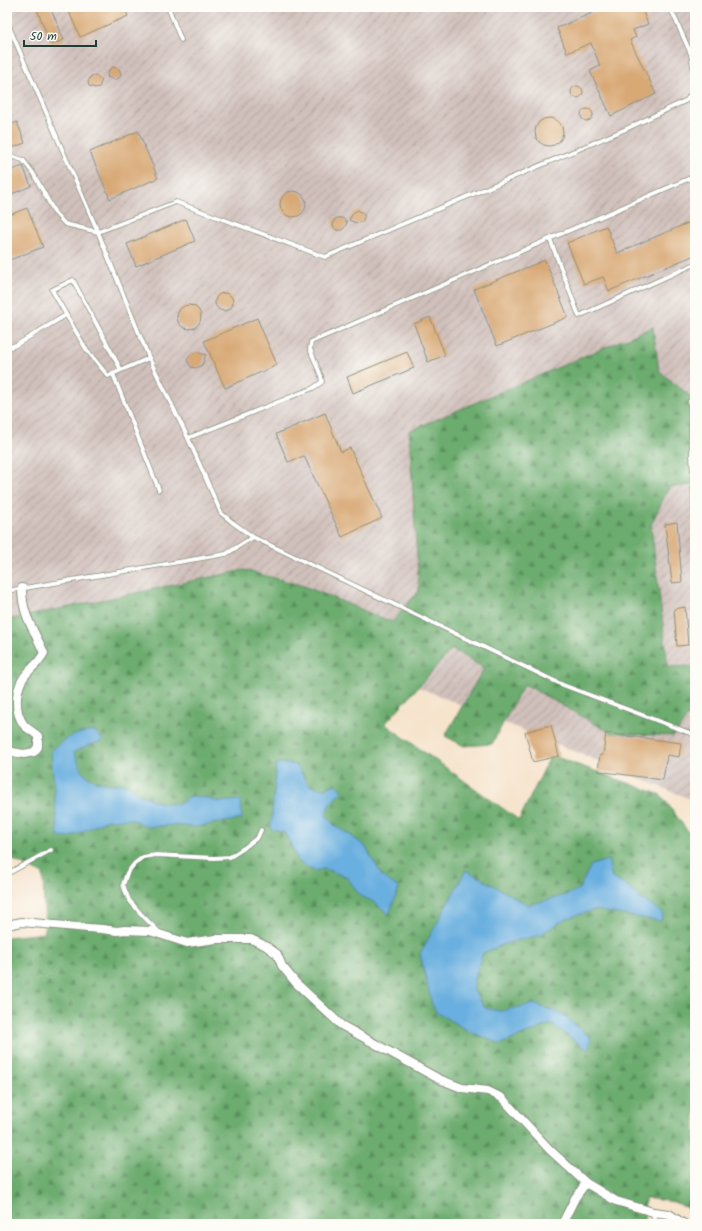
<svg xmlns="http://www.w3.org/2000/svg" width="702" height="1231" font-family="Kalam,sans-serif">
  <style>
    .industrial { fill: url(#industrial-furrows) }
    .forest { fill: url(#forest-firs); stroke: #467451 }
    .water { fill: #69afdf; stroke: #44768a }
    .building { fill: #d8a874 }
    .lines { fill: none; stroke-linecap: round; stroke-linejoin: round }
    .lane-casing { stroke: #8a9080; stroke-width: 5.5 }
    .street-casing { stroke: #8a9080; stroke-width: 10 }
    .lane { stroke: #fff; stroke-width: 4 }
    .street { stroke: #fff; stroke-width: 8 }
  </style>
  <defs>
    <pattern id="industrial-furrows" width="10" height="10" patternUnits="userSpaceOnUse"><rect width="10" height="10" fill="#d0c0bb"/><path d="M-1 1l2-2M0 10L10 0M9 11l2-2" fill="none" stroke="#a89d99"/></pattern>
    <pattern id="forest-firs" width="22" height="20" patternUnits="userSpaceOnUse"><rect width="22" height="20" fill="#6cac6e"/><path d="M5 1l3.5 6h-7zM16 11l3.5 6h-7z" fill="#588d5b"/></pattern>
  </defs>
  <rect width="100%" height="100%" fill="#fdfcf7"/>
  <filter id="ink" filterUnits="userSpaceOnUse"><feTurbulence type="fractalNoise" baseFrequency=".025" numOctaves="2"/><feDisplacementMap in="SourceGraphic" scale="8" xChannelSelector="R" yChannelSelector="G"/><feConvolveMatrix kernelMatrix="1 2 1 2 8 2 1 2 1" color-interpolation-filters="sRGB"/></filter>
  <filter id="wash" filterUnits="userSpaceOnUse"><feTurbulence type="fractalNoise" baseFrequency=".012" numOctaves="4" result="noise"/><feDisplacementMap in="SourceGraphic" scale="16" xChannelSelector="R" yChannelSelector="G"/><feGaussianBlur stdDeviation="0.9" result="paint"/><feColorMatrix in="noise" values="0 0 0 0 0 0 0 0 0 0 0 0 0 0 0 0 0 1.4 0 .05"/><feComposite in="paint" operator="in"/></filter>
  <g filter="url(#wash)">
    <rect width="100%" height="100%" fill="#f6e4cd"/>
    <polygon class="industrial" points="7,7 695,7 695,801 255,620 7,648"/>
    <polygon class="forest" points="653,327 659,371 695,400 695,485 669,487 651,525 668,667 695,666 695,706 674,736 611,733 524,684 492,744 464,746 445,736 484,668 452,649 385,724 519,820 551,755 661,795 689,833 695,836 695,1221 687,1208 674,1202 645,1198 644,1221 630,1224 7,1224 7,937 45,933 43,874 7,857 7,620 244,570 304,586 392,622 419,591 409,431"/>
    <g class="water">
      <path d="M 95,731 L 103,741 L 89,745 L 74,752 L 83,773 L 95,781 L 108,784 L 127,784 L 139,794 L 157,802 L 178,805 L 190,796 L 206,798 L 219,802 L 240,800 L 242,819 L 195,827 L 175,825 L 148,827 L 132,819 L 107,820 L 69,838 L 58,837 L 51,751 C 66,737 75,733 95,731 Z"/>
      <polygon points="281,763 296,765 309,785 323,789 336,784 342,791 329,805 326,815 335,826 350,835 365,846 382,876 399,888 389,914 372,901 360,896 347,877 324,869 314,871 299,862 285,833 271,829 276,764"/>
      <polygon points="608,860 612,878 627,886 640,898 663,913 661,921 594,910 565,919 540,935 507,943 483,953 474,978 474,992 485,1008 500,1011 534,1004 562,1014 591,1038 588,1050 551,1024 501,1044 468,1031 436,1012 432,1004 420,954 466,870 528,905 567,895 579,889 591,865"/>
    </g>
    <g id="blocks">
      <g class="building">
        <polygon points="36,7 50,7 64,40 51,45"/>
        <polygon points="67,7 124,7 128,16 80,37"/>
        <polygon points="606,7 641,7 648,24 633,30 636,37 630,40 656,94 611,116 590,71 600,66 591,43 567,53 557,28"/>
        <polygon points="113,67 119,69 121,73 120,77 115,80 107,77 109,70"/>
        <polygon points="95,75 102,80 99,87 95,88 89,86 88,82 91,76"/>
        <circle cx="577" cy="92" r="6"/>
        <circle cx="587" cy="115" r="6"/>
        <circle cx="549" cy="132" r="14"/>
        <polygon points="17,122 25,143 12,148 7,136 7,127"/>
        <polygon points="138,131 158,178 110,199 90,152"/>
        <polygon points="23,166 31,186 7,196 7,172"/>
        <circle cx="293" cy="204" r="13"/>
        <polygon points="27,208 43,247 7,261 7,216"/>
        <polygon points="358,210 364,214 364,218 362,222 356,223 349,220 353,213"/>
        <polygon points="337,218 342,218 347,222 345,227 342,230 336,230 333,226 334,220"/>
        <polygon points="186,219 195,241 136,266 127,244"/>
        <polygon points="695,220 695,255 609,291 603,277 584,284 567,243 606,226 617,253"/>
        <polygon points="545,260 568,317 497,346 474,289"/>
        <circle cx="224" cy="302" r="9"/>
        <circle cx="189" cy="317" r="12"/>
        <polygon points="430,317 445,355 428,362 414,324"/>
        <polygon points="257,318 277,365 225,388 204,341"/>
        <polygon points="196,352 206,355 202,365 196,368 191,367 187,360 191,354"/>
        <polygon points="407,352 414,368 353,393 347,377"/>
        <polygon points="325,413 341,452 350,448 382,518 342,537 304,456 288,462 276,434"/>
        <polygon points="677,522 682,582 672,583 665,524"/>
        <polygon points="685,607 688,645 677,646 674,609"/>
        <polygon points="551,725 559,756 533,762 525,732"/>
        <polygon points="606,733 681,743 679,757 667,755 663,780 598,771 600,755 603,755"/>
      </g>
    </g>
  </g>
  <g filter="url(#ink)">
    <use href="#blocks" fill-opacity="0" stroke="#8a9080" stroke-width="1"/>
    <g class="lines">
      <defs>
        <g id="lane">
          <polyline points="168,7 181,40"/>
          <polyline points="670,7 691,54 695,78"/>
          <polyline points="7,22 98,232 149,358 188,438 221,513 232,522 253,537 563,685 695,735"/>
          <polyline points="7,157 11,156 23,160 33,173 55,213 65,224 98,232 176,202 325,257 626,129 687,100 695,86"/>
          <polyline points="550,239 579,316 695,264"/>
          <polyline points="7,348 16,345 66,315"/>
          <polyline points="121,370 73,280 52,290 86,349 108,376 149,358"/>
          <polyline points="113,374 159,490"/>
          <polyline points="690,401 695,530"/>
          <polyline points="188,438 313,388 322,382 321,376 310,349 311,342 695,176"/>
          <polyline points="7,591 226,554 253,537"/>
          <polyline points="7,874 51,850"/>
          <polyline points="159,932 142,915 129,900 123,885 127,873 135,863 143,857 156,855 214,858 230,857 244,848 258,837 261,830"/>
          <polyline points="653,1212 655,1224"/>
        </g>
        <g id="street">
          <path d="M 7,751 L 24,754 L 34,752 L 38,747 L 38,736 C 35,733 26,728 24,725 C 14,712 15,690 24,677 C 30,669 39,663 44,653 C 34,629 22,616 22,588"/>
          <polyline points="7,925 22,922 88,928 102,929 117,931 125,930 150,931 187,943 216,939 251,939 266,946 277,954 282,966 296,983 341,1025 439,1079 462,1088 488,1091 502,1098 550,1150 586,1183 616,1201 653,1212 669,1214 684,1224"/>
          <polyline points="562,1224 575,1198 586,1183"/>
        </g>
      </defs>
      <use href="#lane" class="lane-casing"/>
      <use href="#street" class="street-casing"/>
      <use href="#lane" class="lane"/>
      <use href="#street" class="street"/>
    </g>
  </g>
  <rect width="702" height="1231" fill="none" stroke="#fdfcf7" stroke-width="24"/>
  <path d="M24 40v6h72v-6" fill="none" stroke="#1f3d34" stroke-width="2"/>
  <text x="30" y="40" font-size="12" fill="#1f3d34" stroke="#fdfcf7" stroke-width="3" paint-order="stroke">50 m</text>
</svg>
